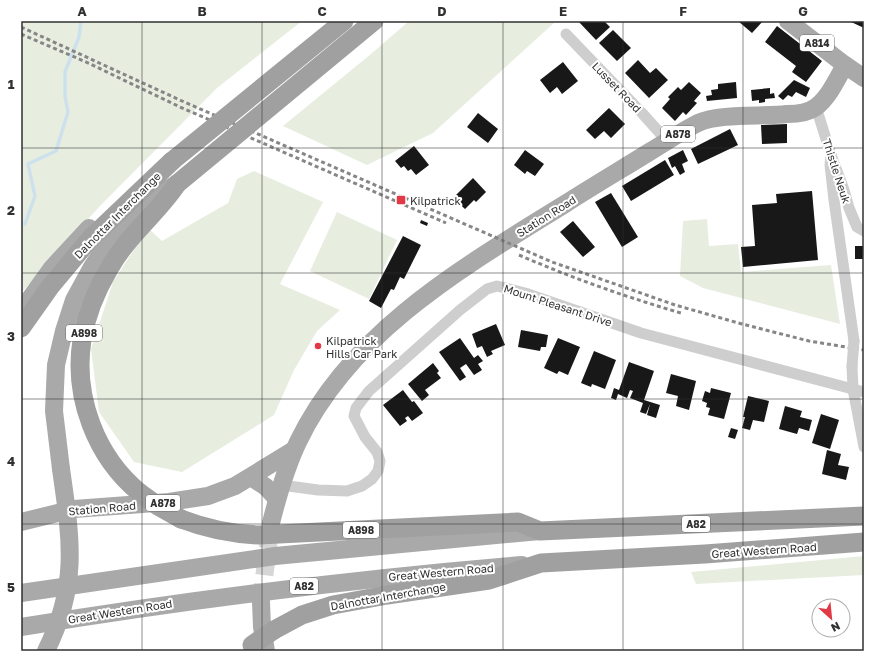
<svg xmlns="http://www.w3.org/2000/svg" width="885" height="672" font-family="'Golos Text',sans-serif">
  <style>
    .green { fill: #e7eee0 }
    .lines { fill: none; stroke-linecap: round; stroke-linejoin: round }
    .stream { stroke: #cde1ed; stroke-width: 3.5 }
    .building { fill: #181818 }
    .primary-tunnel { stroke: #d6d6d6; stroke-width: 18; stroke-dasharray: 18 9; stroke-linecap: butt }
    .minor { stroke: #cecece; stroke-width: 11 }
    .primary { stroke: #a9a9a9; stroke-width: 18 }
    .trunk { stroke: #a0a0a0; stroke-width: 19 }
    .rail { stroke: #868686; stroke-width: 3; stroke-dasharray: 4 3; stroke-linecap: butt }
    .minor-bridge { stroke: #cecece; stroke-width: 11 }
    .primary-bridge { stroke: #a9a9a9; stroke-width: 18 }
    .trunk-bridge { stroke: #a0a0a0; stroke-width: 19 }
    .grid { fill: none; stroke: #313131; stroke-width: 1; stroke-opacity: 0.55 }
    .poi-dot { fill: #e23947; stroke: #fff; stroke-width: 1.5 }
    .labels { text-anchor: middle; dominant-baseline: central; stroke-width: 4; stroke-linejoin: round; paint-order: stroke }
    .shield { fill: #fff; stroke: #6f6f6f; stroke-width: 1 }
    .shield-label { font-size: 10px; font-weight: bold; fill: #313131 }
    .street-label { font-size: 11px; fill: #313131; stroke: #fff }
    .poi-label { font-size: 11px; fill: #313131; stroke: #fff; text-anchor: start }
    .neatline { fill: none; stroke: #313131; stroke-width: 1.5 }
    .grid-label { font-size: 13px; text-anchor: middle; font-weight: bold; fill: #313131 }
  </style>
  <rect width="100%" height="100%" fill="#fff"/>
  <g class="green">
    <polygon points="21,21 302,21 217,88 100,206 21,293"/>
    <polygon points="409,21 551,21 554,23 433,133 367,165 283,126 371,54"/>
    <polygon points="254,171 323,202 280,284 340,310 317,331 294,370 274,415 182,472 134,462 99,412 91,349 113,282 148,228 162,241 228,203 237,179"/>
    <polygon points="337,212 397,240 369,299 310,271"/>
    <polygon points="707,219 709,246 738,244 741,272 831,265 840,324 703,288 680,276 683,221"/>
    <polygon points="864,556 864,575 696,584 691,572"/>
  </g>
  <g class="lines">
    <polyline class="stream" points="25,224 35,196 28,164 56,151 68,112 65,96 65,72 79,37 81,21"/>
  </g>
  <g class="building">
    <polygon points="578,21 604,21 610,27 596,40"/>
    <polygon points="738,21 763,21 752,33"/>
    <polygon points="849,21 864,21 864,28"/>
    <polygon points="777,26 822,61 806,82 792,72 796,66 765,42"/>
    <polygon points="613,30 631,48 617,61 599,43"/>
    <polygon points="638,60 650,73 656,68 668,80 649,98 625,73"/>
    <polygon points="563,62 578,81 562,94 557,87 550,93 540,80"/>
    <polygon points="794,80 810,88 806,97 796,92 792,97 788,95 783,100 778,96"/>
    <polygon points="689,82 701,93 694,101 697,103 686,115 683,112 675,121 662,108 670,99 668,97 678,87 681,90"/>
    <polygon points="736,82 737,98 707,101 706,96 712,95 711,90 718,89 718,84"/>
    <polygon points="770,88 770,94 774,93 775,98 765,99 765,102 759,103 759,100 752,101 751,90"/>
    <polygon points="609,108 625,124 611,138 604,131 595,139 586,130"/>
    <polygon points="478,113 498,129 488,143 467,127"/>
    <polygon points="787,124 787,143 762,144 761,125"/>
    <polygon points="730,129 738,145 698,164 691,149"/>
    <polygon points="414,146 429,165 416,175 411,169 408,171 404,166 401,168 395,161"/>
    <polygon points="525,150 544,164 535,176 527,171 525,174 514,165"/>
    <polygon points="683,150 688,161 682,164 685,172 680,175 675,166 672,168 668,158"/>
    <polygon points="665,160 674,175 631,201 622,186"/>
    <polygon points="473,178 486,192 476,202 474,200 465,209 453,198"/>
    <polygon points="812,191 818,260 743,267 741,247 755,246 752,205 777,203 776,194"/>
    <polygon points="611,193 638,237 622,247 595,202"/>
    <polygon points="421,220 428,223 427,226 420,223"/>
    <polygon points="573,221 595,247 583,257 560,232"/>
    <polygon points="403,236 421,245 404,279 400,277 394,290 391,289 381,308 369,301"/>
    <rect x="855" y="246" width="9" height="13"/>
    <polygon points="496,324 505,345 491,351 493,354 487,357 482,346 477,348 472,334"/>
    <polygon points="521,330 548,335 546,347 541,347 540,351 518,347"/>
    <polygon points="460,338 474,358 478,355 483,361 478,364 482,370 474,375 466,364 460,368 466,377 460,381 439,352"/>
    <polygon points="558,338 580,347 568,375 559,371 557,374 544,368"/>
    <polygon points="594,351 616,360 605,389 592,384 591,387 581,383"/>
    <polygon points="629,362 654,371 644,400 660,405 656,418 647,415 650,404 646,414 640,412 643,403 630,398 633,391 630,390 627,398 618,394 616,400 611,398 614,388 619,390"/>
    <polygon points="433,363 439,371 437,373 441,378 425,390 429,395 422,401 408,384"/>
    <polygon points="671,374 696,381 689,410 676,406 678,396 666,393"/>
    <polygon points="711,388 731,393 724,419 708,415 710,408 706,407 707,403 702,401 705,391 710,393"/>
    <polygon points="403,390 412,402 414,401 423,413 412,421 408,416 405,418 407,421 400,426 383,405"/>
    <polygon points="748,396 769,401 764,422 753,420 750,430 742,428 745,417 743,417"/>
    <polygon points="785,406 802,411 800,417 812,420 809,431 799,428 797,434 779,429"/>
    <polygon points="821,414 839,420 830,449 812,443"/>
    <polygon points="731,428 738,430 735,439 728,437"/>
    <polygon points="827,450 841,454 838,465 849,467 846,480 822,474"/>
  </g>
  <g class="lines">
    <polyline class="primary-tunnel" points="261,602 271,523"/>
    <g class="minor">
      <polyline points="566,34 642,113 667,141"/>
      <polyline points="816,107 831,155 844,190 849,208 857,227 864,231"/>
      <polyline points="831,155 830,165 834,200 854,341"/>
      <polyline points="852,366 853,389 864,447"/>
      <polyline points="281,485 318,490 347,491 362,486 372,479 378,471 380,461 377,452 365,437 354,416 356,408 369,391 460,310 487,289 497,286 525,293 641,333 864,392"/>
    </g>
    <g class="primary">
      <polyline points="788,21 845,65 864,78"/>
      <polyline points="21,311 52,268 89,228"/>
      <polyline points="61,469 54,411 56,365 64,331 74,300 92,267 111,239 155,196 177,184"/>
      <polyline points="251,477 266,487 277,499"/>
      <polyline points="21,522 74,509 169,502 208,496 235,486 294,450"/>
      <path d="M 271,523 C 278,495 286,467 298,442 C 351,331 465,266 565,204 C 593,186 622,169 651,151 C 666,142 682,131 698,123 C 721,113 761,117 787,114 C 797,114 808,113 816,107 C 829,97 837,79 845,65"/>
      <polyline points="21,593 275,556 540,531"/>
      <polyline points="261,602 262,627 266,651"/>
      <path d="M 21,627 C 187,600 354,579 522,565"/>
    </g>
    <g class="trunk">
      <polyline points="21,328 50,287 90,239 172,161"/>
      <path d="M 140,493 C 96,457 73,397 82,340 C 86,316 96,291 109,269 C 127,236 157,214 177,184"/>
      <path d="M 181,519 C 207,529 232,534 259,535 L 518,522 L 540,531 L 864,516"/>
      <polyline points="274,630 302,615 333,605 387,595 489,580 541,563 705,554 864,542"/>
    </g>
    <g class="rail">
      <polyline points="21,27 182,101 552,262 675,305 742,324 809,341 864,350"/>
      <polyline points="21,34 86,62 180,107 446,223"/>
      <path d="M 519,255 C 572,278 626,297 681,313"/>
    </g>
    <polyline class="minor-bridge" points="852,366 854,341"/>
    <path class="primary-bridge" d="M 46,651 C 79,585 71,539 61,469"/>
    <g class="trunk-bridge">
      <polyline points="172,161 344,21"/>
      <polyline points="177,184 374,21"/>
      <polyline points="140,493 158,506 181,519"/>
      <polyline points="252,645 274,630"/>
    </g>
  </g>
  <path class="grid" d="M 142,21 L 142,651M 262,21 L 262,651M 382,21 L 382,651M 503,21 L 503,651M 623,21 L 623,651M 743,21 L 743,651M 21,148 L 864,148M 21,273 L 864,273M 21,399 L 864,399M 21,524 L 864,524"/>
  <g class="poi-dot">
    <rect x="396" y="195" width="10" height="10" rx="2"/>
    <circle cx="318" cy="346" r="4"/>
  </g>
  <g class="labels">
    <g class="shield">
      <rect x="800" y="35" width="34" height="16" rx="3"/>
      <rect x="661" y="126" width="34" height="16" rx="3"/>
      <rect x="66" y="325" width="36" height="16" rx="3"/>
      <rect x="146" y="495" width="34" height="16" rx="3"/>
      <rect x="682" y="516" width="28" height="16" rx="3"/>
      <rect x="343" y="522" width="36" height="16" rx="3"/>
      <rect x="290" y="578" width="28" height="16" rx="3"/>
    </g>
    <g class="shield-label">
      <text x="817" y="43">A814</text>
      <text x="678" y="134">A878</text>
      <text x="84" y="333">A898</text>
      <text x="163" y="503">A878</text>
      <text x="696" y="524">A82</text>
      <text x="361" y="530">A898</text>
      <text x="304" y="586">A82</text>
    </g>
    <g class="street-label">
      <text transform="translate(617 87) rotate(46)">Lusset Road</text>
      <text transform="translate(837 171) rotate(72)">Thistle Neuk</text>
      <text transform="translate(117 215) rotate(-45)">Dalnottar Interchange</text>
      <text transform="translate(546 216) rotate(-32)">Station Road</text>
      <text transform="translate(558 305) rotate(18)">Mount Pleasant Drive</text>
      <text transform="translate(102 508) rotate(-5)">Station Road</text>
      <text transform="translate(764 550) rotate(-4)">Great Western Road</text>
      <text transform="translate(441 572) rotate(-5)">Great Western Road</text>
      <text transform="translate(388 596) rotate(-10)">Dalnottar Interchange</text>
      <text transform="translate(120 611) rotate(-9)">Great Western Road</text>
    </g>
    <g class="poi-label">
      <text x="410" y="200">Kilpatrick</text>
      <text x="326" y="340">Kilpatrick<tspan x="326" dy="13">Hills Car Park</tspan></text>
    </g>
  </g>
  <rect width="885" height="672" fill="none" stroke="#ffffff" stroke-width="44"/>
  <g transform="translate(831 618) rotate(153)"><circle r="19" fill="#ffffff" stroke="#adadad"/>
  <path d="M0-3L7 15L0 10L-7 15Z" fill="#e23947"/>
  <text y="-6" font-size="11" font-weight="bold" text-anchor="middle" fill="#313131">N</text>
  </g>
  <rect x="22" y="22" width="841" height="628" class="neatline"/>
  <g class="grid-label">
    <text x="82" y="16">A</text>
    <text x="202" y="16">B</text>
    <text x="322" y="16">C</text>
    <text x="442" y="16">D</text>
    <text x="563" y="16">E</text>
    <text x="683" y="16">F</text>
    <text x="803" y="16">G</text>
    <text x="11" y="89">1</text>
    <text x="11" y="215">2</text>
    <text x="11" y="341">3</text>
    <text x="11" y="466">4</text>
    <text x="11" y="592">5</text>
  </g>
</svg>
